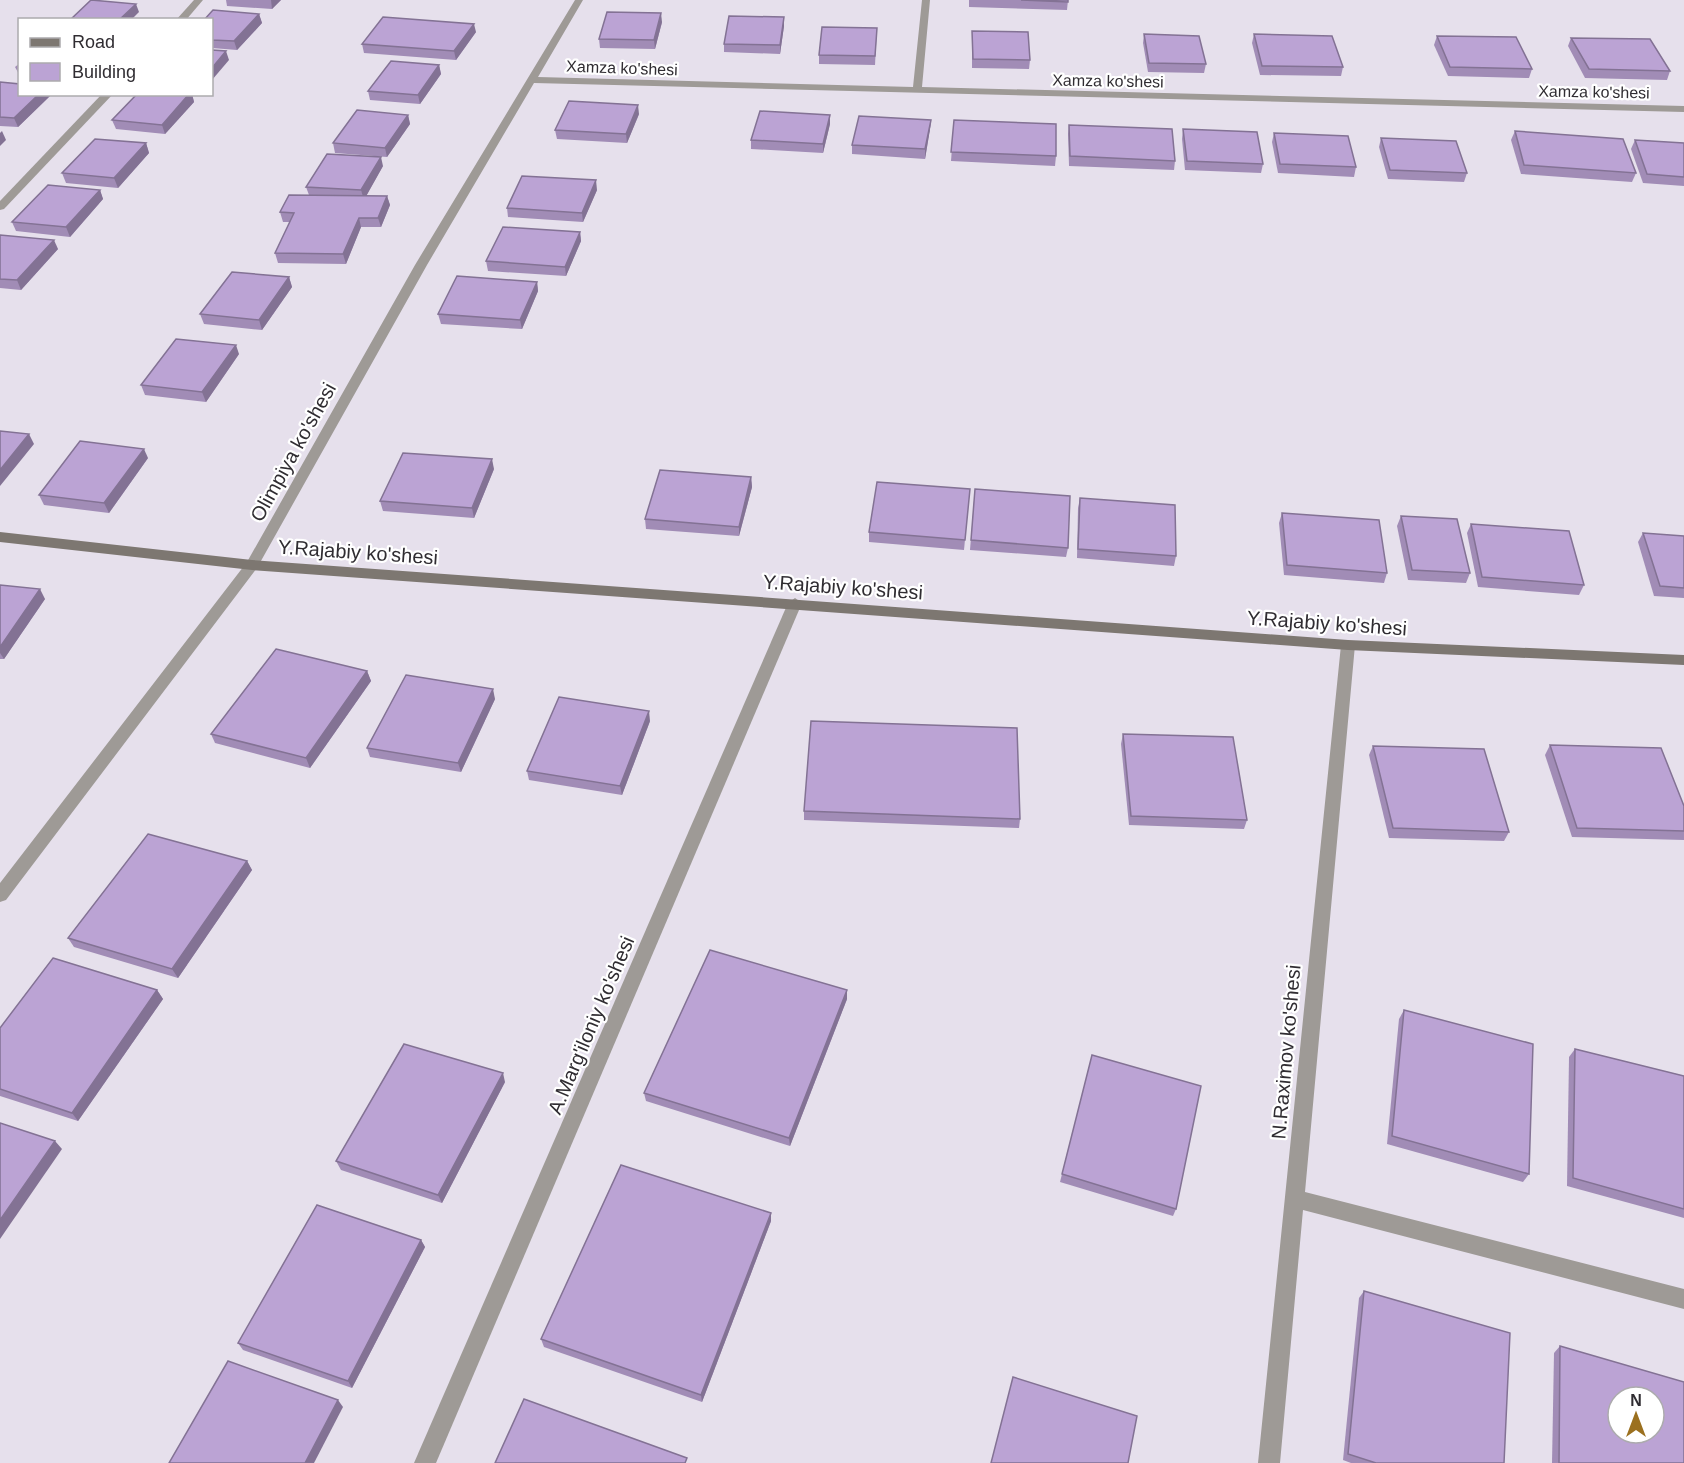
<svg xmlns="http://www.w3.org/2000/svg" width="1684" height="1463" font-family="Arial,sans-serif">
  <style>
    .lines { fill: none; stroke-linecap: round; stroke-linejoin: round }
    .street { fill: #9e9a96; fill-rule: evenodd }
    .secondary { fill: #7d7771; fill-rule: evenodd }
    .wall { fill: #a18cb6 }
    .shaded-wall { fill: #837294 }
    .building { fill: #bba3d4; stroke: #837294; stroke-width: 1.5; fill-rule: evenodd }
    .labels { text-anchor: middle; dominant-baseline: central; stroke-width: 4.5; stroke-linejoin: round; paint-order: stroke }
    .far-street-label { font-size: 16px; fill: #302d32; stroke: #fff }
    .street-label { font-size: 20px; fill: #302d32; stroke: #fff }
  </style>
  <rect width="100%" height="100%" fill="#e6e0ec"/>
  <g class="lines">
    <g class="street">
      <polygon points="194,0 203,0 186,20 176,20"/>
      <polygon points="575,0 583,0 538,77 913,87 922,0 930,0 922,87 1684,106 1684,112 534,83 427,265 257,568 6,900 0,902 0,883 247,562 415,265"/>
      <polygon points="102,94 113,94 4,209 0,210 0,201"/>
      <polygon points="795,598 802,603 436,1463 414,1463 788,603"/>
      <polygon points="1348,640 1355,645 1305,1192 1684,1289 1684,1309 1303,1210 1280,1463 1258,1463 1341,645"/>
    </g>
    <polygon class="secondary" points="0,532 252,560 1348,640 1684,655 1684,665 1348,650 252,570 0,542"/>
  </g>
  <g class="wall">
    <polygon points="226,0 281,0 272,9 227,6"/>
    <polygon points="969,0 1068,0 1067,10 969,7"/>
    <polygon points="259,14 262,23 237,50 212,48 212,20"/>
    <polygon points="662,22 655,49 600,48 599,39"/>
    <polygon points="784,26 780,54 724,52 724,44"/>
    <polygon points="877,28 875,65 819,64 819,55"/>
    <polygon points="972,31 1030,60 1029,69 972,68"/>
    <polygon points="476,32 456,60 364,53 362,44"/>
    <polygon points="1144,34 1206,64 1204,73 1148,72 1143,43"/>
    <polygon points="1254,34 1343,67 1341,76 1260,75 1252,43"/>
    <polygon points="1437,36 1532,69 1529,78 1448,76 1434,45"/>
    <polygon points="1571,38 1670,71 1667,80 1585,78 1568,46"/>
    <polygon points="20,63 20,76 15,67"/>
    <polygon points="439,65 441,74 420,104 370,100 368,91"/>
    <polygon points="0,82 20,94 50,94 50,96 18,127 0,126"/>
    <polygon points="137,94 192,94 194,102 165,134 116,129 112,120"/>
    <polygon points="639,114 627,143 557,139 555,130"/>
    <polygon points="408,115 410,124 387,157 335,153 333,143"/>
    <polygon points="931,120 930,129 925,159 852,154 852,145"/>
    <polygon points="954,120 1056,156 1055,166 951,161"/>
    <polygon points="830,124 823,153 751,149 751,140"/>
    <polygon points="1069,125 1175,161 1174,170 1069,166 1068,134"/>
    <polygon points="1183,129 1263,164 1261,173 1185,170 1182,139"/>
    <polygon points="1515,131 1636,173 1632,182 1521,174 1511,140"/>
    <polygon points="1274,133 1356,167 1354,177 1278,173 1272,142"/>
    <polygon points="1381,138 1467,173 1464,182 1388,179 1379,147"/>
    <polygon points="1635,140 1684,143 1684,186 1643,183 1631,149"/>
    <polygon points="146,143 149,153 118,188 66,183 62,173"/>
    <polygon points="383,166 366,196 387,196 390,205 381,227 361,227 346,264 278,263 275,253 290,222 283,222 280,212 309,195 306,187"/>
    <polygon points="100,190 103,199 70,237 16,231 12,222"/>
    <polygon points="597,190 583,222 508,217 507,208"/>
    <polygon points="580,232 581,241 566,276 488,271 486,261"/>
    <polygon points="0,235 58,249 21,290 0,288"/>
    <polygon points="289,277 292,287 262,330 204,324 200,314"/>
    <polygon points="537,282 538,291 522,329 441,324 438,314"/>
    <polygon points="239,354 206,402 145,395 141,385"/>
    <polygon points="148,458 109,513 44,505 39,495"/>
    <polygon points="494,469 474,518 383,511 380,501"/>
    <polygon points="751,477 752,487 739,536 646,529 645,519"/>
    <polygon points="970,489 964,550 869,542 869,532"/>
    <polygon points="975,489 1068,548 1066,557 970,550"/>
    <polygon points="1080,498 1176,556 1174,566 1077,558 1078,508"/>
    <polygon points="1282,513 1387,573 1384,583 1284,575 1279,523"/>
    <polygon points="1401,516 1470,573 1466,583 1408,580 1397,526"/>
    <polygon points="1471,524 1584,585 1579,595 1478,587 1467,533"/>
    <polygon points="1643,533 1684,536 1684,598 1654,596 1638,542"/>
    <polygon points="0,585 45,599 4,659 0,659"/>
    <polygon points="367,671 371,681 310,768 215,743 211,734"/>
    <polygon points="495,699 461,772 370,757 367,748"/>
    <polygon points="650,721 622,795 529,780 527,771"/>
    <polygon points="1123,734 1247,820 1244,829 1129,825 1121,744"/>
    <polygon points="1550,745 1684,806 1684,840 1572,837 1545,755"/>
    <polygon points="1373,746 1509,832 1504,841 1389,838 1369,755"/>
    <polygon points="804,811 1020,819 1019,828 804,820"/>
    <polygon points="247,861 252,870 178,978 74,947 68,938"/>
    <polygon points="157,990 163,999 78,1121 0,1096 0,1028"/>
    <polygon points="847,999 790,1146 646,1101 644,1093"/>
    <polygon points="1404,1010 1529,1174 1523,1182 1387,1144 1399,1019"/>
    <polygon points="1575,1049 1684,1076 1684,1218 1567,1186 1569,1057"/>
    <polygon points="1092,1055 1176,1209 1173,1216 1060,1182"/>
    <polygon points="505,1082 442,1203 341,1170 336,1161"/>
    <polygon points="771,1221 702,1402 544,1347 541,1339"/>
    <polygon points="421,1240 425,1247 352,1388 243,1350 238,1343"/>
    <polygon points="1364,1291 1504,1463 1351,1463 1343,1460 1359,1298"/>
    <polygon points="1560,1346 1684,1463 1552,1463 1554,1353"/>
  </g>
  <g class="shaded-wall">
    <polygon points="271,0 281,0 272,9"/>
    <polygon points="136,4 139,12 131,20 119,20"/>
    <polygon points="661,13 662,22 655,49 654,40"/>
    <polygon points="259,14 262,23 237,50 234,41"/>
    <polygon points="784,17 784,26 780,54 780,45"/>
    <polygon points="474,24 476,32 456,60 454,51"/>
    <polygon points="226,51 229,60 212,80 212,68"/>
    <polygon points="439,65 441,74 420,104 418,95"/>
    <polygon points="39,94 50,94 50,96 18,127 14,118"/>
    <polygon points="189,94 192,94 194,102 165,134 162,125"/>
    <polygon points="638,105 639,114 627,143 626,134"/>
    <polygon points="408,115 410,124 387,157 385,148"/>
    <polygon points="830,115 830,124 823,153 823,144"/>
    <polygon points="931,120 930,129 925,159 925,149"/>
    <polygon points="2,131 6,140 0,146 0,133"/>
    <polygon points="146,143 149,153 118,188 114,178"/>
    <polygon points="381,157 383,166 364,200 361,190"/>
    <polygon points="596,180 597,190 583,222 582,213"/>
    <polygon points="100,190 103,199 70,237 66,227"/>
    <polygon points="387,196 390,205 381,227 378,218"/>
    <polygon points="359,218 361,227 346,264 343,254"/>
    <polygon points="580,232 581,241 566,276 565,267"/>
    <polygon points="54,240 58,249 21,290 17,280"/>
    <polygon points="289,277 292,287 262,330 259,320"/>
    <polygon points="537,282 538,291 522,329 520,320"/>
    <polygon points="236,345 239,354 206,402 202,392"/>
    <polygon points="29,434 34,444 0,486 0,470"/>
    <polygon points="144,449 148,458 109,513 104,503"/>
    <polygon points="492,459 494,469 474,518 472,508"/>
    <polygon points="751,477 752,487 739,536 739,527"/>
    <polygon points="40,589 45,599 4,659 0,653 0,647"/>
    <polygon points="367,671 371,681 310,768 306,758"/>
    <polygon points="493,689 495,699 461,772 458,763"/>
    <polygon points="649,711 650,721 622,795 620,786"/>
    <polygon points="247,861 252,870 178,978 172,969"/>
    <polygon points="157,990 163,999 78,1121 72,1113"/>
    <polygon points="847,990 847,999 790,1146 789,1138"/>
    <polygon points="503,1073 505,1082 442,1203 438,1195"/>
    <polygon points="55,1141 62,1149 0,1239 0,1220"/>
    <polygon points="771,1213 771,1221 702,1402 701,1395"/>
    <polygon points="421,1240 425,1247 352,1388 348,1381"/>
    <polygon points="338,1400 343,1407 314,1463 305,1463"/>
  </g>
  <g class="building">
    <polygon points="91,0 136,4 119,20 70,20"/>
    <polygon points="1021,0 1068,0 1068,2"/>
    <polygon points="213,10 259,14 234,41 212,40 212,20 204,20"/>
    <polygon points="607,12 661,13 654,40 599,39"/>
    <polygon points="729,16 784,17 780,45 724,44"/>
    <polygon points="383,17 474,24 454,51 362,44"/>
    <polygon points="822,27 877,28 875,56 819,55"/>
    <polygon points="972,31 1028,32 1030,60 973,59"/>
    <polygon points="1144,34 1199,36 1206,64 1149,63"/>
    <polygon points="1254,34 1332,36 1343,67 1262,66"/>
    <polygon points="1437,36 1516,37 1532,69 1450,67"/>
    <polygon points="1571,38 1650,39 1670,71 1589,69"/>
    <polygon points="212,50 226,51 212,68"/>
    <polygon points="391,61 439,65 418,95 368,91"/>
    <polygon points="0,82 20,84 20,94 39,94 14,118 0,117"/>
    <polygon points="137,94 189,94 162,125 112,120"/>
    <polygon points="569,101 638,105 626,134 555,130"/>
    <polygon points="357,110 408,115 385,148 333,143"/>
    <polygon points="760,111 830,115 823,144 751,140"/>
    <polygon points="859,116 931,120 925,149 852,145"/>
    <polygon points="954,120 1056,124 1056,156 951,152"/>
    <polygon points="1069,125 1172,129 1175,161 1070,156"/>
    <polygon points="1183,129 1257,132 1263,164 1187,161"/>
    <polygon points="1515,131 1623,139 1636,173 1524,165"/>
    <polygon points="1274,133 1348,136 1356,167 1280,164"/>
    <polygon points="1381,138 1456,141 1467,173 1390,170"/>
    <polygon points="95,139 146,143 114,178 62,173"/>
    <polygon points="1635,140 1684,143 1684,177 1647,174"/>
    <polygon points="327,154 381,157 361,190 306,187"/>
    <polygon points="522,176 596,180 582,213 507,208"/>
    <polygon points="48,185 100,190 66,227 12,222"/>
    <polygon points="289,195 387,196 378,218 359,218 343,254 275,253 294,213 280,212"/>
    <polygon points="503,227 580,232 565,267 486,261"/>
    <polygon points="0,235 54,240 17,280 0,279"/>
    <polygon points="232,272 289,277 259,320 200,314"/>
    <polygon points="457,276 537,282 520,320 438,314"/>
    <polygon points="176,339 236,345 202,392 141,385"/>
    <polygon points="0,431 29,434 0,470"/>
    <polygon points="80,441 144,449 104,503 39,495"/>
    <polygon points="403,453 492,459 472,508 380,501"/>
    <polygon points="660,470 751,477 739,527 645,519"/>
    <polygon points="877,482 970,489 965,540 869,532"/>
    <polygon points="975,489 1070,496 1068,548 971,540"/>
    <polygon points="1080,498 1175,505 1176,556 1078,549"/>
    <polygon points="1282,513 1379,520 1387,573 1287,565"/>
    <polygon points="1401,516 1457,519 1470,573 1412,570"/>
    <polygon points="1471,524 1569,531 1584,585 1482,577"/>
    <polygon points="1643,533 1684,536 1684,588 1660,586"/>
    <polygon points="0,585 40,589 0,647"/>
    <polygon points="276,649 367,671 306,758 211,734"/>
    <polygon points="406,675 493,689 458,763 367,748"/>
    <polygon points="559,697 649,711 620,786 527,771"/>
    <polygon points="811,721 1017,728 1020,819 804,811"/>
    <polygon points="1123,734 1233,737 1247,820 1131,816"/>
    <polygon points="1550,745 1661,748 1684,806 1684,831 1577,828"/>
    <polygon points="1373,746 1484,749 1509,832 1393,828"/>
    <polygon points="148,834 247,861 172,969 68,938"/>
    <polygon points="710,950 847,990 789,1138 644,1093"/>
    <polygon points="53,958 157,990 72,1113 0,1089 0,1028"/>
    <polygon points="1404,1010 1533,1044 1529,1174 1392,1136"/>
    <polygon points="404,1044 503,1073 438,1195 336,1161"/>
    <polygon points="1575,1049 1684,1076 1684,1209 1573,1178"/>
    <polygon points="1092,1055 1201,1086 1176,1209 1062,1174"/>
    <polygon points="0,1123 55,1141 0,1220"/>
    <polygon points="621,1165 771,1213 701,1395 541,1339"/>
    <polygon points="317,1205 421,1240 348,1381 238,1343"/>
    <polygon points="1364,1291 1510,1333 1504,1463 1376,1463 1348,1454"/>
    <path d="M 1560,1346 L 1684,1382 L 1684,1463 L 1559,1463 ZM 1618,1397 L 1654,1397 L 1654,1433 L 1618,1433 Z"/>
    <polygon points="228,1361 338,1400 305,1463 169,1463"/>
    <polygon points="1013,1377 1137,1416 1128,1463 991,1463"/>
    <polygon points="524,1399 687,1458 685,1463 495,1463"/>
  </g>
  <g class="labels">
    <g class="far-street-label">
      <text transform="translate(622 68) rotate(2)">Xamza ko'shesi</text>
      <text transform="translate(1108 81) rotate(1)">Xamza ko'shesi</text>
      <text transform="translate(1594 92) rotate(1)">Xamza ko'shesi</text>
    </g>
    <g class="street-label">
      <text transform="translate(293 452) rotate(-61)">Olimpiya ko'shesi</text>
      <text transform="translate(358 552) rotate(4)">Y.Rajabiy ko'shesi</text>
      <text transform="translate(843 587) rotate(4)">Y.Rajabiy ko'shesi</text>
      <text transform="translate(1327 623) rotate(4)">Y.Rajabiy ko'shesi</text>
      <text transform="translate(591 1025) rotate(-67)">A.Marg'iloniy ko'shesi</text>
      <text transform="translate(1286 1052) rotate(-85)">N.Raximov ko'shesi</text>
    </g>
  </g>
  <rect x="18" y="18" width="195" height="78" fill="#ffffff" stroke="#acabad" stroke-width="1.5"/>
  <rect x="30" y="38" width="30" height="9" fill="#7d7771" stroke="#acabad" stroke-width="1.5"/>
  <text x="72" y="48" font-size="18" fill="#302d32">Road</text>
  <rect x="30" y="63" width="30" height="18" fill="#bba3d4" stroke="#acabad" stroke-width="1.5"/>
  <text x="72" y="78" font-size="18" fill="#302d32">Building</text>
  <g transform="translate(1636 1415)"><circle r="28" fill="#ffffff" stroke="#acabad" stroke-width="1.5"/>
  <path d="M0-4.5L10 22L0 15L-10 22Z" fill="#9b701f"/>
  <text y="-9" font-size="16" font-weight="bold" text-anchor="middle" fill="#302d32">N</text>
  </g>
</svg>
